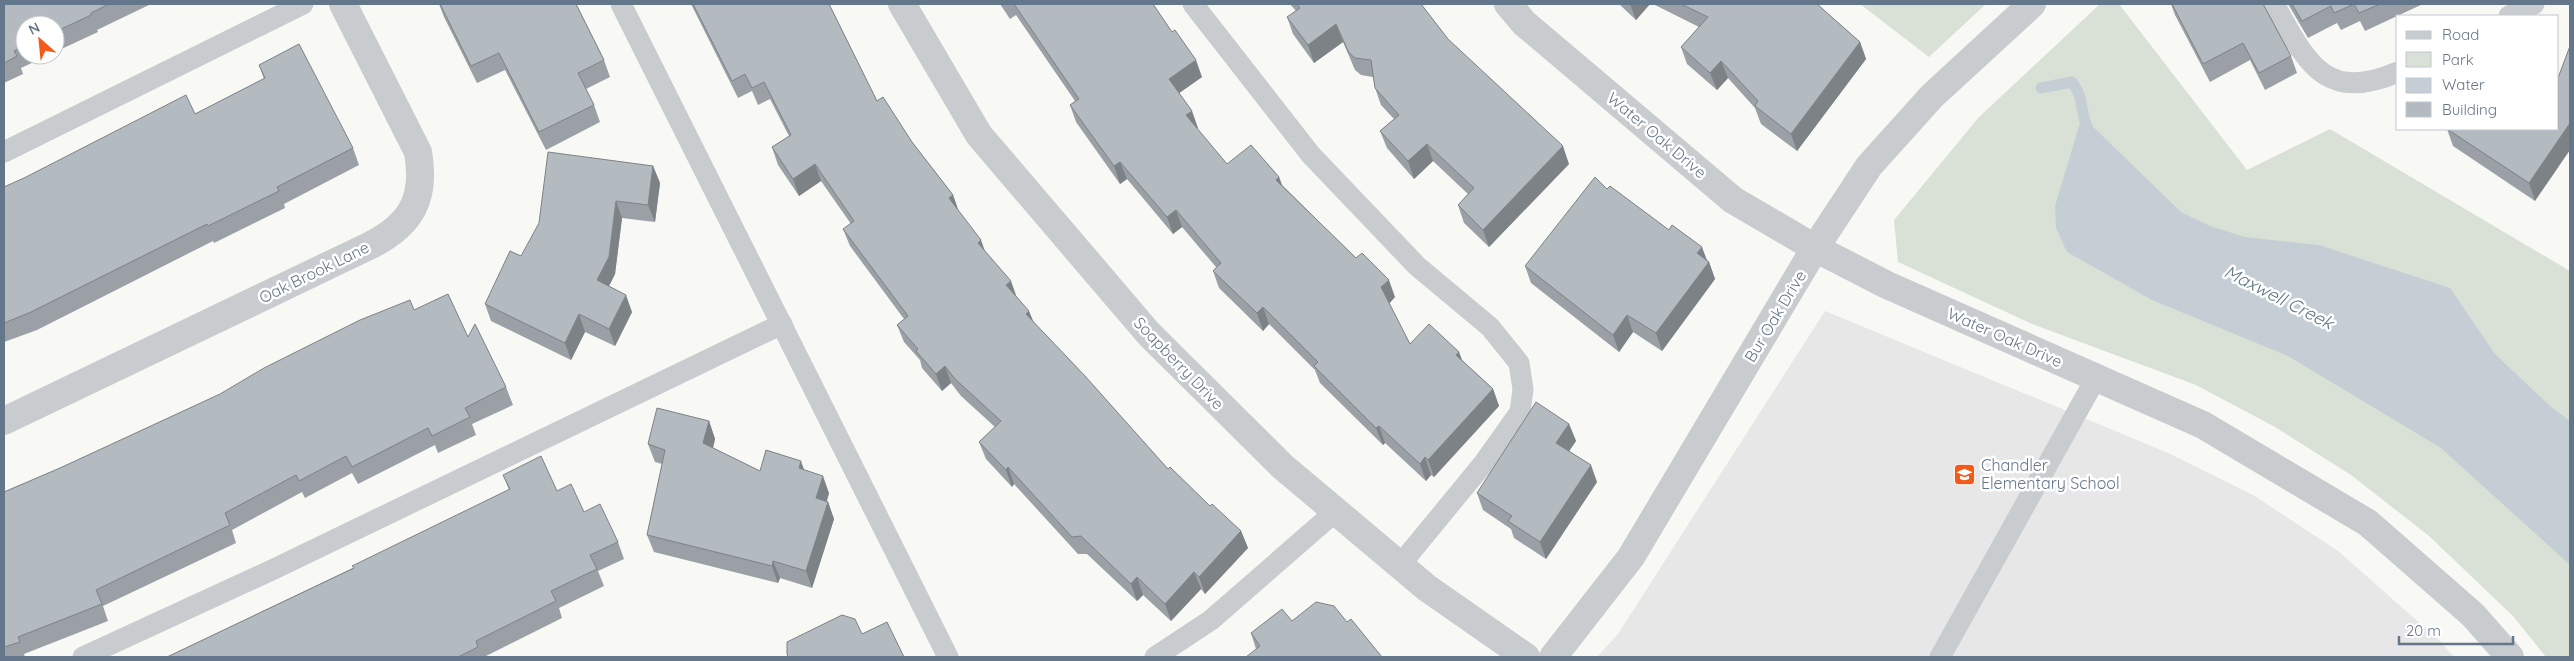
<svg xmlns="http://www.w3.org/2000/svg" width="2574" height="661" font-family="Quicksand,sans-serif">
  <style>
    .built { fill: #e6e7e6 }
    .green { fill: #d9e1d6 }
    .water { fill: #c4ced4 }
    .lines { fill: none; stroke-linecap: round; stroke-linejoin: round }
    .stream { stroke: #c4ced4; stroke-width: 11 }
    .service { stroke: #c8cccf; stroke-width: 21 }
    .minor { stroke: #c8cccf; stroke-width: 28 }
    .tertiary { stroke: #c8cccf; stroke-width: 28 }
    .wall { fill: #9aa0a5 }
    .shaded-wall { fill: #7d8286 }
    .building { fill: #b3bac0; stroke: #7d8286 }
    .labels { text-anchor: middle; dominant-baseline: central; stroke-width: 5; stroke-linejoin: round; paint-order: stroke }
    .street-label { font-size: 16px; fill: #647689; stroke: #fff }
    .poi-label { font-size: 16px; fill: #647689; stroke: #fff; text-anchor: start }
    .water-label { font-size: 18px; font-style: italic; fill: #607885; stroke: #fff }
  </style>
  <rect width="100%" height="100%" fill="#f8f8f5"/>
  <polygon class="built" points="1825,311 2166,452 2253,495 2338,551 2440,641 2454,657 1597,657 1618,634"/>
  <g class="green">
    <polygon points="1860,4 1986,4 1929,57"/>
    <polygon points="2100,4 2119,4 2247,170 2330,129 2570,271 2570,657 2546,657 2513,616 2429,536 2351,475 2275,427 2196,385 2032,324 1898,262 1894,220 1979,117"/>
  </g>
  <polygon class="water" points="2082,116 2181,212 2210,226 2245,237 2319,245 2450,288 2495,354 2550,406 2570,421 2570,565 2441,448 2288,356 2152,300 2067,252 2056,228 2055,206"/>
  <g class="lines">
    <path class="stream" d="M 2041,88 L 2072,82 C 2085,99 2079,110 2088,129"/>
    <g class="service">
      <polyline points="621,4 948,657"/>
      <polyline points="1193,4 1311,155 1417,266 1490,327 1519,363 1523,389 1520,412 1483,464 1400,565"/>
      <path d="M 2274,4 C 2306,60 2323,104 2398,72"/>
      <polyline points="2509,16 2534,4"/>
      <polyline points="4,152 303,4"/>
      <polyline points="83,657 274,569 782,324"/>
      <polyline points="1155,657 1211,620 1336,511"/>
      <polyline points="1940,657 2096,378"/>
    </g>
    <g class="minor">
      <polyline points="902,4 979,135 1149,334 1282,466 1427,588 1526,657"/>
      <polyline points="1508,4 1524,23 1733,200 1815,248 1887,285 2203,425 2368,523 2473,615 2510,657"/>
      <path d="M 4,421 L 371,245 C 412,224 426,198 418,152 L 343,4"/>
    </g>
    <polyline class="tertiary" points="1553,657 1631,557 1815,248 1869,166 1932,96 2032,4"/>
  </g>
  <g class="wall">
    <polygon points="4,4 151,4 97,30 98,32 55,52 55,25 25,25 25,55 49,55 21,68 23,74 4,83"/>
    <polygon points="439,4 576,4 604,60 610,77 586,89 594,105 600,122 546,150 505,70 477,83 444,17"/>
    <polygon points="691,4 829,4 877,101 912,142 953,195 958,210 1033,323 1168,469 1210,506 1241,531 1248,548 1205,594 1201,589 1171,621 1143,595 1137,601 1087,554 1078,554 1014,484 1012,487 986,459 979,442 995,427 961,396 951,383 942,391 922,368 920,360 904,342 897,325 904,319 850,246 843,229 851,224 821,181 799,196 778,165 772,147 789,136 770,99 758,105 752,91 738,98"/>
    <polygon points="1000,4 1153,4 1202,77 1179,93 1197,129 1227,164 1279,177 1282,185 1395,297 1389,303 1410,344 1459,352 1462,360 1493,389 1499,406 1434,477 1431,475 1426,481 1385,443 1383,445 1320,383 1315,370 1269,324 1263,331 1219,288 1213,271 1216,267 1182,227 1173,234 1127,179 1120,184 1076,122 1070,105 1075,101 1016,15 1010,19"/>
    <polygon points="1290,4 1422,4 1421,4 1448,39 1569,164 1489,247 1464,223 1458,205 1468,194 1433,161 1414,179 1387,148 1380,131 1394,119 1381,105 1375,88 1373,77 1361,75 1355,70 1343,42 1314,63 1293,34 1287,17 1296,11"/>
    <polygon points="1619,4 1650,4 1636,20"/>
    <polygon points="1653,4 1817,4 1860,42 1866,59 1797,151 1761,124 1755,108 1728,78 1717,90 1687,64 1681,47 1699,27"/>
    <polygon points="2171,4 2263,4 2291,56 2297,73 2265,90 2250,60 2210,82 2175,15"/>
    <polygon points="2288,4 2423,4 2365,31 2360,21 2341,30 2337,23 2308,38"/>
    <polygon points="259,65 353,148 359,165 284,204 285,208 214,243 213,241 37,330 4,342 4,187 195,114 264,79"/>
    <polygon points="2447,129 2558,129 2535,201 2453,146"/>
    <polygon points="653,166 660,183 655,222 622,218 615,274 609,286 632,312 615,346 585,332 571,360 491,321 485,304 521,256"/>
    <polygon points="1607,189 1709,262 1715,279 1662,351 1633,332 1619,352 1531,283 1525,266"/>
    <polygon points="414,310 506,387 513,405 472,424 476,435 438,453 435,445 358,484 352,473 305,498 302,492 232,530 236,543 103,606 108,621 24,654 25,657 4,657 4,492 60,468"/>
    <polygon points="709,421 715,439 713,448 760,471 804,470 829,493 827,501 828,502 834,519 812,588 780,578 778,583 654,552 647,535 662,464 655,462 648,444"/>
    <polygon points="1569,424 1576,441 1569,451 1597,482 1546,559 1514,538 1511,529 1483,510 1477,493"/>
    <polygon points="503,475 557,491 584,512 618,542 624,559 598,571 604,586 559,608 562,618 484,657 167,657 353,568 509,490"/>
    <polygon points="1292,621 1347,622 1256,649 1251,633"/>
  </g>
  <g class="shaded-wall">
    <polygon points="1630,4 1650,4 1636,20"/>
    <polygon points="1336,24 1343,42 1314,63 1308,45"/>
    <polygon points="1860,42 1866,59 1797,151 1791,134"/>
    <polygon points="1196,60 1202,77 1175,96 1169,79"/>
    <polygon points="1721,61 1728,78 1717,90 1710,73"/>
    <polygon points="1192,111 1198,128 1192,132 1186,115"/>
    <polygon points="2570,123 2570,150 2535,201 2529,183"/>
    <polygon points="1427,144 1433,161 1414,179 1408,161"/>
    <polygon points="1563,146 1569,164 1489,247 1483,230"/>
    <polygon points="1120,162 1127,179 1120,184 1114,166"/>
    <polygon points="815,164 821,181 799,196 793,179"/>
    <polygon points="653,166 660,183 655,222 648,205"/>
    <polygon points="1279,177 1285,194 1276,180"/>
    <polygon points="953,195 959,212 949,198"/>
    <polygon points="616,201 622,218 615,274 603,298 597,280"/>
    <polygon points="1176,210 1182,227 1173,234 1167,217"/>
    <polygon points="981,240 987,257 978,243"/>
    <polygon points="1702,247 1708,263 1709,262 1715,279 1662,351 1656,333 1697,253"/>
    <polygon points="1389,280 1395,297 1388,305 1381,287"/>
    <polygon points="1011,281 1017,298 1006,285"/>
    <polygon points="626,295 632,312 615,346 609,329"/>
    <polygon points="1263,307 1269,324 1263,331 1257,313"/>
    <polygon points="1029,311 1036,328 1026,314"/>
    <polygon points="579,314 585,332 571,360 565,343"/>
    <polygon points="1627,315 1633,332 1619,352 1613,335"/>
    <polygon points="1459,352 1465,369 1456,355"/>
    <polygon points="945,366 951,383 942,391 936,374"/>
    <polygon points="1493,389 1499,406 1434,477 1428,460"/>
    <polygon points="709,421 715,439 710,460 703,443"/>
    <polygon points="1569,424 1576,441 1563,460 1556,443"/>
    <polygon points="1379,426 1385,443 1383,445 1376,428"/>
    <polygon points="1425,457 1431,475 1426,481 1420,464"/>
    <polygon points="801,461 807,478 799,468"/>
    <polygon points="1591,465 1597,482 1546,559 1540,542"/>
    <polygon points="1008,467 1014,484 1012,487 1006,470"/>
    <polygon points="823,476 829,493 822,515 816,498"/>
    <polygon points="828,502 834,519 812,588 806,571"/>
    <polygon points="1241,531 1248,548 1205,594 1199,577"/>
    <polygon points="773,561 780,578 778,583 772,566"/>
    <polygon points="1194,572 1201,589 1171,621 1165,604"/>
    <polygon points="1137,577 1143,595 1137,601 1131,584"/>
  </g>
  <g class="building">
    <polygon points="4,4 109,4 91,13 91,15 55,32 55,25 25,25 25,46 14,51 17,56 4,63"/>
    <polygon points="440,4 576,4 604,60 578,73 594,105 539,132 499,53 471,66"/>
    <polygon points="693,4 829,4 877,101 883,97 912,142 953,195 949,198 981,240 978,243 1011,281 1006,285 1029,311 1026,314 1085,376 1168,469 1170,467 1210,506 1212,504 1241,531 1199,577 1194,572 1165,604 1137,577 1131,584 1081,536 1072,537 1008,467 1006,470 979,442 1001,421 955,379 945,366 936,374 916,351 918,349 897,325 908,316 843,229 854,221 815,164 793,179 772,147 791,135 764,82 752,88 745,74 732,81"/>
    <polygon points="1014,4 1153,4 1172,32 1175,30 1196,60 1169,79 1192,111 1186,115 1227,164 1251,145 1279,177 1276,180 1356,258 1362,253 1389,280 1381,287 1410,344 1429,324 1459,352 1456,355 1493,389 1428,460 1425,457 1420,464 1379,426 1376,428 1314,366 1318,362 1263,307 1257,313 1213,271 1221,263 1176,210 1167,217 1120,162 1114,166 1070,105 1079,99"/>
    <polygon points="1297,4 1421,4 1448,39 1563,146 1483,230 1458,205 1474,188 1427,144 1408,161 1380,131 1399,115 1375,88 1371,60 1355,58 1349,53 1336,24 1308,45 1287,17 1300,8"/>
    <polygon points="1681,4 1817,4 1860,42 1791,134 1755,106 1758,101 1721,61 1710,73 1681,47 1708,17"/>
    <polygon points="2172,4 2263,4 2291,56 2259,73 2243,43 2203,64"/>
    <polygon points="2292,4 2380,4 2359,13 2354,4 2334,13 2331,6 2302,21"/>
    <polygon points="299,44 353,148 277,187 279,191 208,226 207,224 31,312 4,323 4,187 26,177 186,95 195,114 265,78 259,65"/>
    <polygon points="2570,46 2570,123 2529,183 2447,129 2558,129 2558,78"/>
    <polygon points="548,152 653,166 648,205 616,201 609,257 597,280 626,295 609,329 579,314 565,343 485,304 510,251 521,256 539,223"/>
    <polygon points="1595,177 1607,189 1610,186 1669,230 1672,225 1702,247 1697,253 1709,262 1656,333 1627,315 1613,335 1525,266"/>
    <polygon points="448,294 468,337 475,324 506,387 465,408 470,417 432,436 428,428 352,467 346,456 299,481 296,475 225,513 230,525 96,590 102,604 18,637 20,642 4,647 4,492 60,468 220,394 264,368 360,320 410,300 414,310"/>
    <polygon points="1536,402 1569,424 1556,443 1591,465 1540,542 1508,521 1512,516 1477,493"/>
    <polygon points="657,408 709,421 703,443 760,471 766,450 801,461 799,468 823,476 816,498 828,502 806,571 773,561 772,566 647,535 665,450 648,444"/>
    <polygon points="541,456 557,491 571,484 584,512 600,504 618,542 590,555 597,569 551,591 556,601 476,641 478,647 458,657 167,657 354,568 352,566 510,489 503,475"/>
    <polygon points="1316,602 1334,606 1347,622 1351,619 1382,657 1246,657 1260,646 1251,633 1282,609 1292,621"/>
    <polygon points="842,615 855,619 862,634 887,622 904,657 788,657 787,654 787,642"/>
  </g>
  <defs>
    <symbol id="school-square" viewBox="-11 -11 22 22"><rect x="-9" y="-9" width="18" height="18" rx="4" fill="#f55918" stroke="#fff"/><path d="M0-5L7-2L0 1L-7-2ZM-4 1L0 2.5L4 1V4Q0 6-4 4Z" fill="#fff"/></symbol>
  </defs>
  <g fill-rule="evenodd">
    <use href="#school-square" x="1952" y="462" width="25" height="25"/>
  </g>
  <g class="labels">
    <g class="street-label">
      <text transform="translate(1657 135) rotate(40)">Water Oak Drive</text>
      <text transform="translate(314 272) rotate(-26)">Oak Brook Lane</text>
      <text transform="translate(1775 316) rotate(-59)">Bur Oak Drive</text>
      <text transform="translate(2005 337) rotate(24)">Water Oak Drive</text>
      <text transform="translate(1179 363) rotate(46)">Soapberry Drive</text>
    </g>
    <g class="poi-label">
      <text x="1981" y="465">Chandler<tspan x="1981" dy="18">Elementary School</tspan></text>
    </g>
    <g class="water-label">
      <text transform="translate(2279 297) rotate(27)">Maxwell Creek</text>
    </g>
  </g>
  <rect width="2574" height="661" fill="none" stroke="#647689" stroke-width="10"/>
  <rect x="2396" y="15" width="162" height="115" fill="#ffffff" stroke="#c1c8d0"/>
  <rect x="2406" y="31" width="25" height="8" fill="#c8cccf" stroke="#c1c8d0"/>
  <text x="2442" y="40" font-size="15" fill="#647689">Road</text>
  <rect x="2406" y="52" width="25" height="15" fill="#d9e1d6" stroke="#c1c8d0"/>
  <text x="2442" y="65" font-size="15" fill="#647689">Park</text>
  <rect x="2406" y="78" width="25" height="15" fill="#c4ced4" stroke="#c1c8d0"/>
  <text x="2442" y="90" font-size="15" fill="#647689">Water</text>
  <rect x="2406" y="102" width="25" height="15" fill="#b3bac0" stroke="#c1c8d0"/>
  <text x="2442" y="115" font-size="15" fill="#647689">Building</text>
  <g transform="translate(40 40) rotate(333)"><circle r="24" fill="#ffffff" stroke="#c1c8d0"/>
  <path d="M0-4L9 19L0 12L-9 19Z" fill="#f55918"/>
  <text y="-8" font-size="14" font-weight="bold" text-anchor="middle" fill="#647689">N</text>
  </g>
  <path d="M2399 636v8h114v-8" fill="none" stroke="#647689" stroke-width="2.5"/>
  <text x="2406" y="636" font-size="15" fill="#647689" stroke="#ffffff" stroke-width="4" paint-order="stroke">20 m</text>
</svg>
